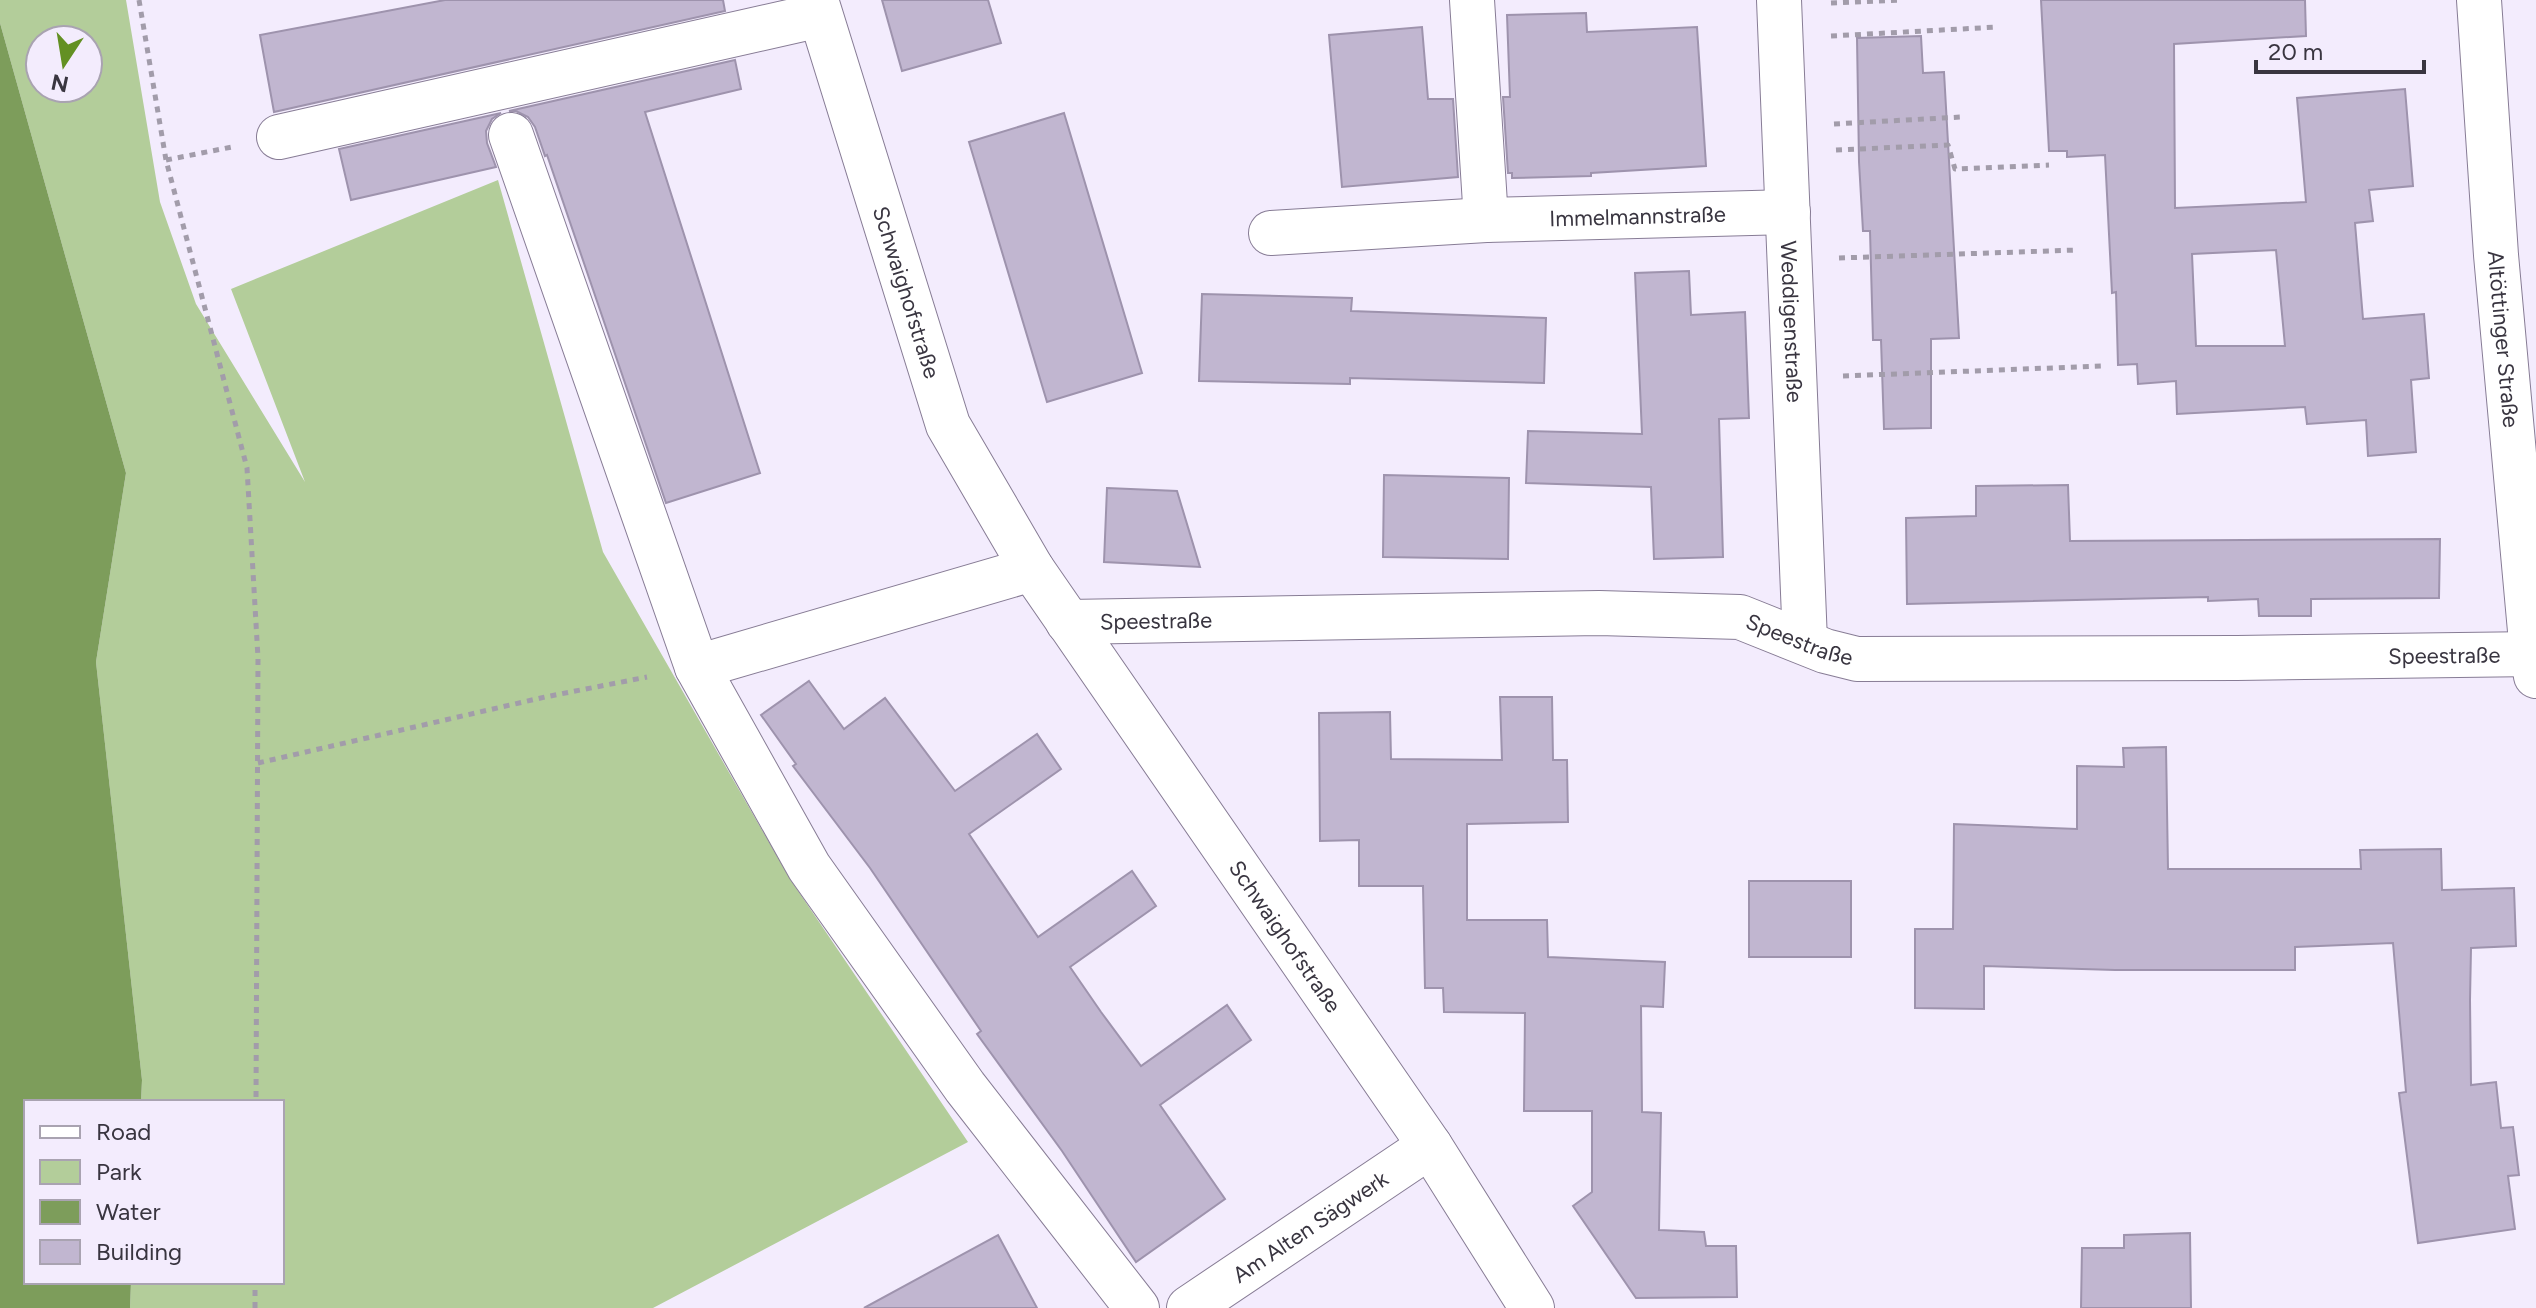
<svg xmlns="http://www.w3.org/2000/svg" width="2536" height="1308" font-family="Figtree,sans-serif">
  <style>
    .green { fill: #b3cd9a; fill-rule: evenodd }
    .water { fill: #7d9d5b }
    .building { fill: #c1b6d0; stroke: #9e93ad; stroke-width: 2; fill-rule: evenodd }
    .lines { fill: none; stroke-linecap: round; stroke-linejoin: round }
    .minor-casing { stroke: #877c95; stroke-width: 46 }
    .path { stroke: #a29caa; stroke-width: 5; stroke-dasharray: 6 6; stroke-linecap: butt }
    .minor { stroke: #fff; stroke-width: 44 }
    .labels { text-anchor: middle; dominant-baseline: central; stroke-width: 6; stroke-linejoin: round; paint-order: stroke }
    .street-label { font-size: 22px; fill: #393540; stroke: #f3ecfd }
  </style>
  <rect width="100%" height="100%" fill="#f3ecfd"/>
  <path class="green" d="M 0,0 L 126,0 L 160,202 L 196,304 L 305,482 L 231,289 L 498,180 L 603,552 L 790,879 L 968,1142 L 653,1308 L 130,1308 L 131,1282 L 282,1282 L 282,1102 L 141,1102 L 142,1080 L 96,662 L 126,473 L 0,23 ZM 40,40 L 88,40 L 88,88 L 40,88 Z"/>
  <polygon class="water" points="0,23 126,473 96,662 142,1080 141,1102 26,1102 26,1282 131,1282 130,1308 0,1308"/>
  <g class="building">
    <polygon points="445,0 723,0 725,11 274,112 260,35"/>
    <polygon points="882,0 988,0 1001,43 902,71"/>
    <path d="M 2041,0 L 2305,0 L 2306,36 L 2174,44 L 2175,208 L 2306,202 L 2297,98 L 2405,89 L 2413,186 L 2369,190 L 2373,221 L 2355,223 L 2363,319 L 2424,314 L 2429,378 L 2411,380 L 2416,452 L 2368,456 L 2366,420 L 2307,424 L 2305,407 L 2177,414 L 2176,381 L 2138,384 L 2137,364 L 2118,365 L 2116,292 L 2112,293 L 2105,155 L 2067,157 L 2067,151 L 2049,151 ZM 2276,250 L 2285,346 L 2196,346 L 2192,254 Z"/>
    <polygon points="1586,13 1587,32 1697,27 1706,166 1591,173 1591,176 1512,178 1512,173 1508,173 1503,97 1510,97 1507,15"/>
    <polygon points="1422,27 1428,99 1453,99 1458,177 1342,187 1329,35"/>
    <polygon points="1921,36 1923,73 1944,72 1959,338 1931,339 1931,428 1884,429 1881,340 1873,340 1870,231 1863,231 1859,162 1857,38"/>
    <polygon points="735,60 741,89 645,112 760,473 666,503 547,155 545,156 535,127 528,117 516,111 509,111"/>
    <polygon points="501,113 492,119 486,131 487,143 496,167 351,200 339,149"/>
    <polygon points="1064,113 1142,373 1047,402 969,142"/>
    <polygon points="1689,271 1691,315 1745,312 1749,418 1719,419 1723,557 1654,559 1651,487 1526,483 1528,431 1642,434 1635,273"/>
    <polygon points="1202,294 1352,298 1351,311 1546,318 1544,383 1350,378 1350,384 1199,381"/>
    <polygon points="1384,475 1509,478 1508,559 1383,557"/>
    <polygon points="2068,485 2070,541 2440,539 2439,598 2311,599 2311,616 2259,616 2258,599 2208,601 2208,597 1907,604 1906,518 1976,516 1976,486"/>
    <polygon points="1107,488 1177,491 1200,567 1104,562"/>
    <polygon points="809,681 844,729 885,698 955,791 1037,734 1061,769 969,834 1038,937 1132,871 1156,906 1070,967 1101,1012 1141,1066 1227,1005 1251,1040 1160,1105 1225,1199 1136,1262 1062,1151 977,1034 981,1031 870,868 793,766 796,764 761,715"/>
    <polygon points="1500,697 1552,697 1553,760 1567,760 1568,822 1467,824 1467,920 1547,920 1548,957 1665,962 1663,1007 1641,1006 1642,1112 1661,1113 1659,1230 1704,1232 1706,1246 1736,1246 1737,1297 1636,1298 1573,1206 1592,1192 1592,1111 1524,1111 1525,1013 1444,1012 1443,988 1425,988 1423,886 1359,886 1359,840 1320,841 1319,713 1390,712 1391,759 1502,760"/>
    <polygon points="2166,747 2168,869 2361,869 2360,850 2441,849 2442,890 2514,888 2516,946 2471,948 2470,1000 2471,1085 2496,1082 2501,1128 2513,1127 2519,1175 2508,1176 2515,1229 2418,1243 2399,1093 2406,1092 2393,943 2295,947 2295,970 2115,970 1984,966 1984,1009 1915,1008 1915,929 1953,929 1954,824 2077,829 2077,766 2124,767 2123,748"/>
    <rect x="1749" y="881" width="102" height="76"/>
    <polygon points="2190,1233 2191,1308 2081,1308 2082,1248 2124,1248 2124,1235"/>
    <polygon points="998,1235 1037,1308 864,1308"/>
  </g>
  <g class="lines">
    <defs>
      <g id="minor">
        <path id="s1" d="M 816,0 L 948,425 L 1032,569 L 1430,1146 L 1532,1308"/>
        <path id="s2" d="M 1472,0 L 1486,220 L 1788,212"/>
        <path id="s3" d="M 1779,0 L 1805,642"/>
        <path id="s4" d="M 2479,0 L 2496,255 L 2532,653 L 2536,676"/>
        <polyline points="511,135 697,667 809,867 965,1087 1137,1308"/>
        <polyline points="279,137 820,15"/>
        <polyline points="1271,233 1486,220"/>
        <path id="s5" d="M 1068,622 L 1599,613 L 1740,617 L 1825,651 L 1857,659 L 2237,658 L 2536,654"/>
        <polyline points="697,667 1032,569"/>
        <path id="s6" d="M 1189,1308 L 1430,1146"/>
      </g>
    </defs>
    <use href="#minor" class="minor-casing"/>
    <g class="path">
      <polyline points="139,0 166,160 247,468 258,658 256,1102"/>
      <polyline points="1831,3 1902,0"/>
      <polyline points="1831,36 1998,27"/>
      <polyline points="1834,124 1961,117"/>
      <polyline points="1836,150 1948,145 1955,169 2049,165"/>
      <polyline points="166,160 232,147"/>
      <polyline points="1839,258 2078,250"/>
      <polyline points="1843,376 2102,366"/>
      <polyline points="258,763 545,697 647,677"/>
      <polyline points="255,1308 255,1282"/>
    </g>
    <use href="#minor" class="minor"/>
  </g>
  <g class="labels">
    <g class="street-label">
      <text stroke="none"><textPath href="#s2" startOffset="372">Immelmannstraße</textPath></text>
      <text stroke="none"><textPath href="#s1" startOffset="306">Schwaighofstraße</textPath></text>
      <text stroke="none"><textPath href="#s3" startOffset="322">Weddigenstraße</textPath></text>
      <text stroke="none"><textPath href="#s4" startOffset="340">Altöttinger Straße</textPath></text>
      <text stroke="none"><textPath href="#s5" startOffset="88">Speestraße</textPath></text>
      <text stroke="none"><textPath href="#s5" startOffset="736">Speestraße</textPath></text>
      <text stroke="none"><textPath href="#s5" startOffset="1384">Speestraße</textPath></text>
      <text stroke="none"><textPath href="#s1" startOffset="1058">Schwaighofstraße</textPath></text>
      <text stroke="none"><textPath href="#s6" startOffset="146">Am Alten Sägwerk</textPath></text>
    </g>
  </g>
  <rect x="24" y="1100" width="260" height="184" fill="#f3ecfd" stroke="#a9a3b1" stroke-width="2"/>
  <rect x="40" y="1126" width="40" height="12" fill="#ffffff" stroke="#a9a3b1" stroke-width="2"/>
  <text x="96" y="1140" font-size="24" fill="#393540">Road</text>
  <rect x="40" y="1160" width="40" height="24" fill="#b3cd9a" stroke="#a9a3b1" stroke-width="2"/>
  <text x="96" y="1180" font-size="24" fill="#393540">Park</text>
  <rect x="40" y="1200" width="40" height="24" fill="#7d9d5b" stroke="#a9a3b1" stroke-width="2"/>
  <text x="96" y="1220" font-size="24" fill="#393540">Water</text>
  <rect x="40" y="1240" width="40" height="24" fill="#c1b6d0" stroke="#a9a3b1" stroke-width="2"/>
  <text x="96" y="1260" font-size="24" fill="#393540">Building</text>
  <g transform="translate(64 64) rotate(192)"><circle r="38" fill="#f3ecfd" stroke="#a9a3b1" stroke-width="2"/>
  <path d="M0-6L14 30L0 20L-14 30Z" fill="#639023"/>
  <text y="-12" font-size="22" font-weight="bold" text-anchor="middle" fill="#393540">N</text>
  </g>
  <path d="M2256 60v12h168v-12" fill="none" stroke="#393540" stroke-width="4"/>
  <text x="2268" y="60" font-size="24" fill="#393540" stroke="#f3ecfd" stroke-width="6" paint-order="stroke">20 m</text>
</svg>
